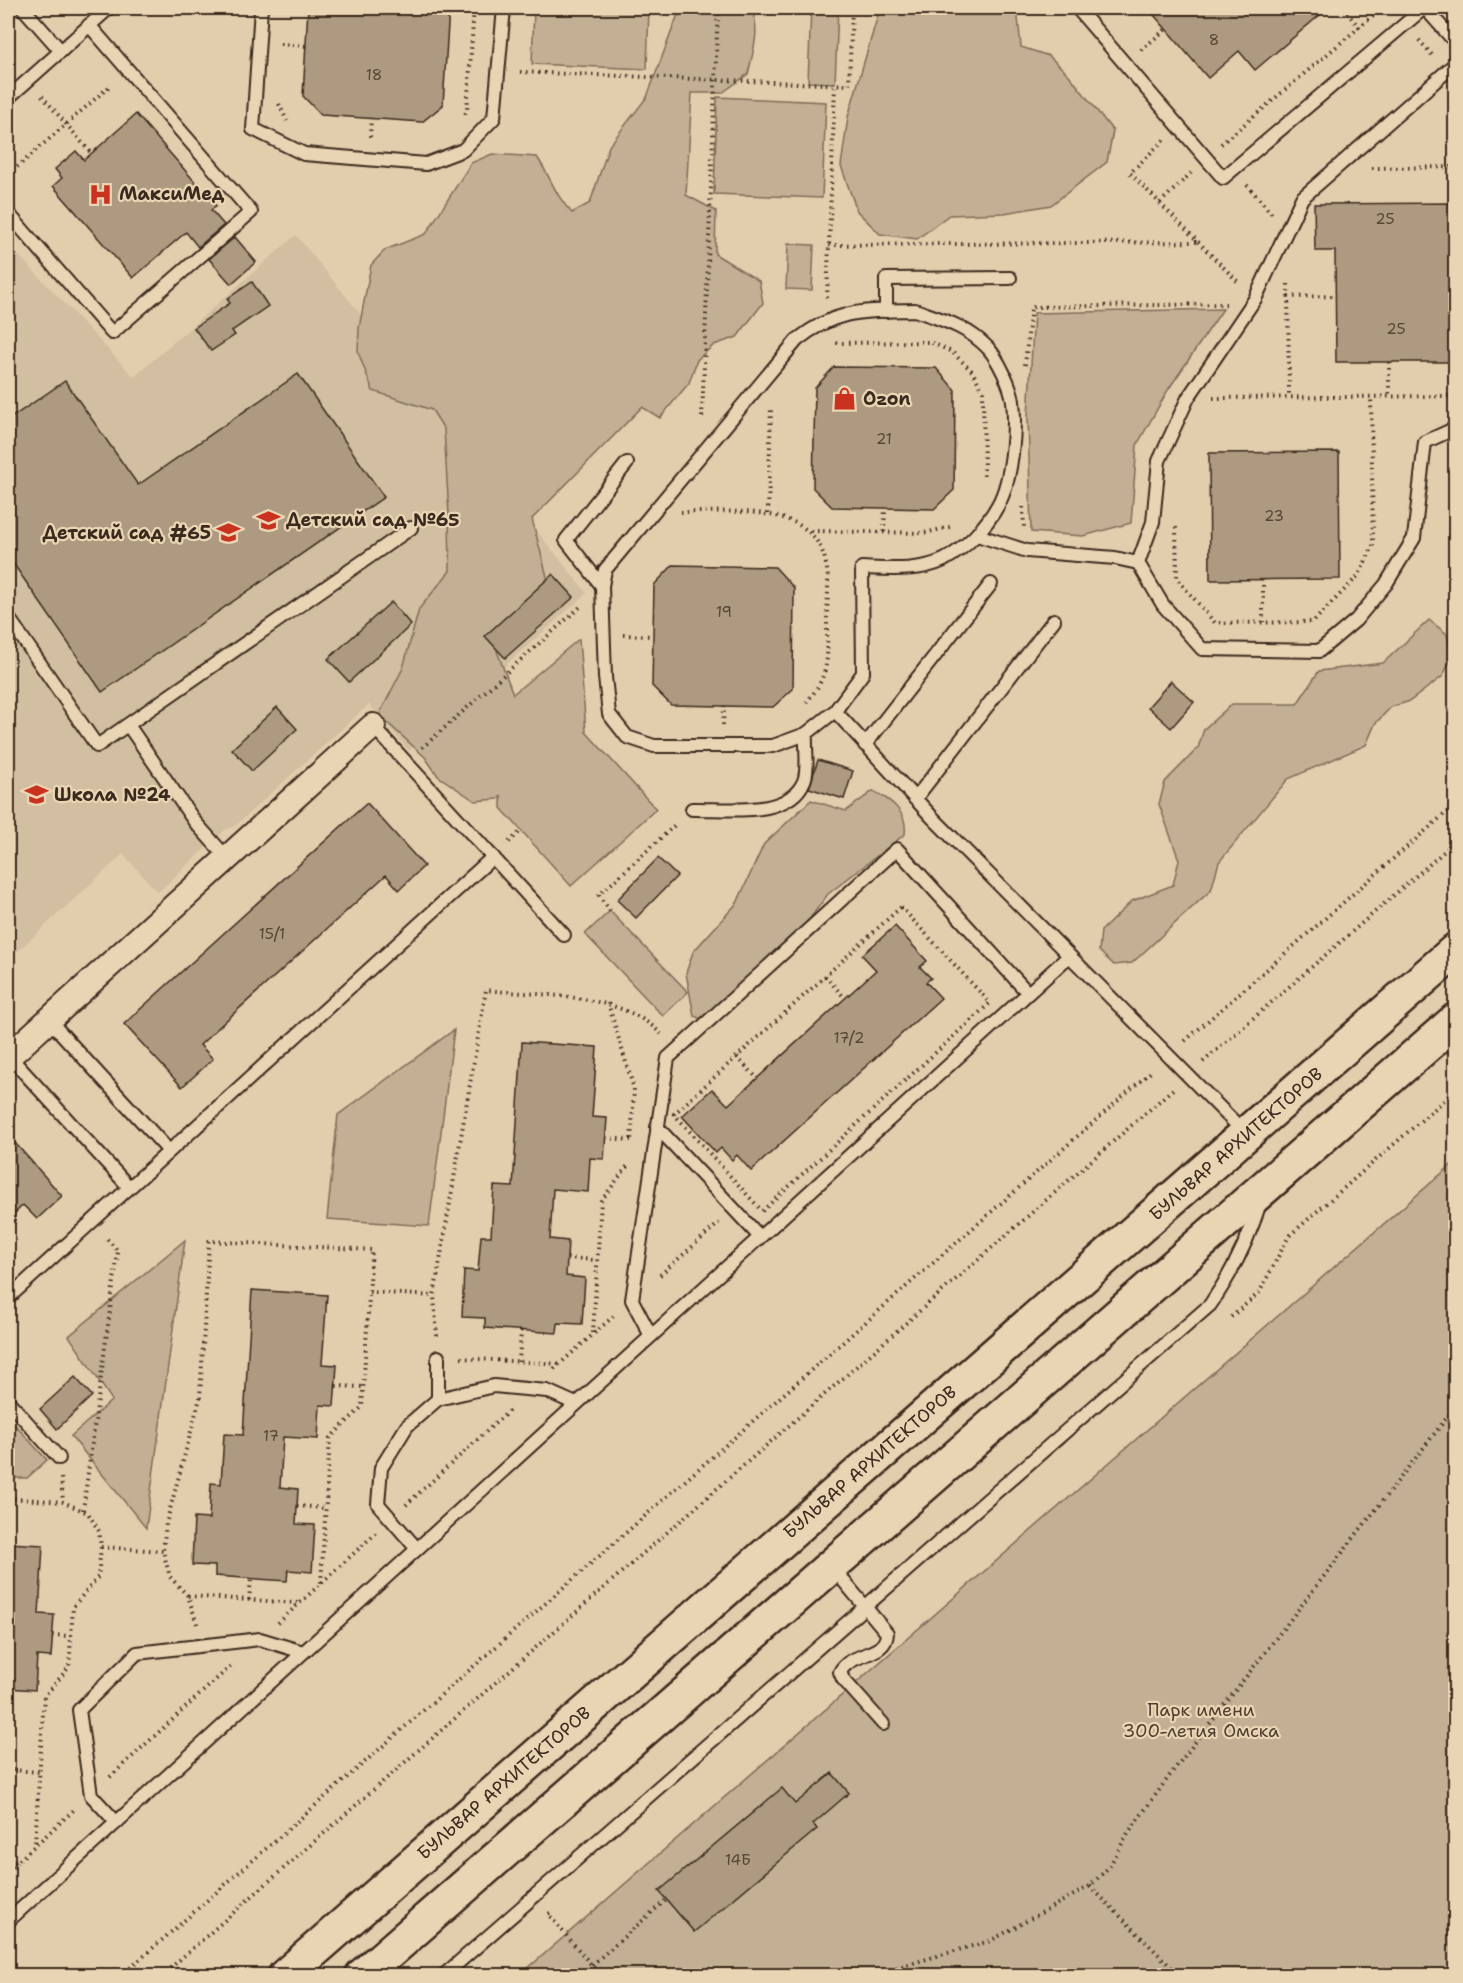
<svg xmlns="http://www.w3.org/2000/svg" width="1463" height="1983" font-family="'Shantell Sans',sans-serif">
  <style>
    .built { fill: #d2bea0 }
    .green { fill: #c3af93; stroke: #7f6c58; stroke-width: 1.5 }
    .building { fill: #ae9a80; stroke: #3b2a1e; stroke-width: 1.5 }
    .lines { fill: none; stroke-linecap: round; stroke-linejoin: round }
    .lane-casing { stroke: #3b2a1e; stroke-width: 16 }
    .street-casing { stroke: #3b2a1e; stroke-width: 28 }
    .secondary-casing { stroke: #3b2a1e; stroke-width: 38 }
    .path { stroke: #3b2a1e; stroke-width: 4; stroke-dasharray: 1.5 4.5; stroke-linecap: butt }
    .lane { stroke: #e9d4b3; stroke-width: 12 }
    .street { stroke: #e9d4b3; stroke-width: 24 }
    .secondary { stroke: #e9d4b3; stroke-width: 33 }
    .labels { text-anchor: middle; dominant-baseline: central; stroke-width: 4.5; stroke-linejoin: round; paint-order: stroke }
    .number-label { font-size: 15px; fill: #584636 }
    .poi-label { font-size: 18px; font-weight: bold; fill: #3b2a1e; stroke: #e9d4b3; text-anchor: start }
    .street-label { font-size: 18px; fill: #3b2a1e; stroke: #e9d4b3 }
    .park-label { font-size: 18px; fill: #4f3e30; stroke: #e9d4b3 }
  </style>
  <rect width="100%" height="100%" fill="#e2cdad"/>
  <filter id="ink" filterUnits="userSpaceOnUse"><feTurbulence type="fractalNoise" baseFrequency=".0167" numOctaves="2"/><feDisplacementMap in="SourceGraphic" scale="12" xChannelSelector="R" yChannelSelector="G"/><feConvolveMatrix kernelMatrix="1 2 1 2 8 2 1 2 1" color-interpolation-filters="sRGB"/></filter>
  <g filter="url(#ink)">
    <polygon class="built" points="296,235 587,593 409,751 369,704 235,826 225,830 158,892 123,854 8,960 8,244 134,377"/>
    <g class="green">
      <polygon points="534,8 649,8 647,69 532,64"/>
      <path d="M 687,8 L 749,8 C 763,23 752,56 748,74 L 722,93 L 692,93 L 686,195 L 716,211 L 715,254 L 759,281 L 763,303 L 737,337 L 714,345 L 697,360 L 689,383 L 660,418 L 642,407 L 532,519 L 552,596 L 507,630 L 497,651 L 513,694 L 579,639 L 586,732 L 656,809 L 571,886 L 501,808 L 501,796 L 498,799 L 475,801 L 438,776 L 425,757 L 379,715 L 403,668 L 419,609 L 450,571 L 449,515 L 444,429 L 432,410 L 373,391 L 358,352 L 359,328 L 371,265 L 385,250 L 426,234 L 471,163 L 492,154 L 537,157 C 550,176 556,197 572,213 L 590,203 L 609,146 L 647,97 L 677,17 Z"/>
      <polygon points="811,8 838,8 835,83 808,82"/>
      <polygon points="880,8 1017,8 1021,47 1049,56 1069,75 1113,131 1107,162 1051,205 1004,213 949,215 917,239 880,234 857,211 841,166 848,117"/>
      <polygon points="717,97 826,102 822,198 714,194"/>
      <polygon points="788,244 814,245 812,290 786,289"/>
      <polygon points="1223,309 1168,390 1137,445 1131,523 1083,536 1031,532 1028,416 1034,313"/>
      <polygon points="1429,620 1447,634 1452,656 1443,676 1410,701 1391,707 1375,724 1366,745 1288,779 1219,862 1211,890 1132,963 1114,965 1099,951 1101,931 1132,901 1173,885 1179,860 1159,804 1165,782 1198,748 1204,729 1232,704 1297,704 1319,671 1383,663"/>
      <path d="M 873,791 C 891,800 908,812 905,834 L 828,894 L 803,928 L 704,1020 L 694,1016 L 686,973 L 693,952 L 737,903 L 764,844 L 811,800 L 846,811 Z"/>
      <polygon points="610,911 688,992 663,1016 585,934"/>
      <polygon points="454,1030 429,1226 327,1219 338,1115"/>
      <polygon points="1455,1162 1455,1975 519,1976"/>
      <polygon points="185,1240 146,1528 71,1436 112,1400 69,1336"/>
      <polygon points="8,1417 47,1460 27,1478 8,1478"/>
    </g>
    <g class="building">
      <polygon points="308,8 449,8 443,105 422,122 321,115 303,96"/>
      <polygon points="1148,8 1328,8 1255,70 1239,51 1208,78"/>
      <polygon points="136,114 216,206 211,210 224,225 198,247 186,232 133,278 53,186 62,178 55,169 76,151 84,160"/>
      <polygon points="1455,203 1455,362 1336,362 1335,251 1315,251 1314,204"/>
      <polygon points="235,237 256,262 231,284 209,259"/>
      <polygon points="252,282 268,306 232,331 235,335 211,351 194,328 230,303 227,299"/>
      <polygon points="834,367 936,368 955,390 954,490 934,509 832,507 813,488 815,388"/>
      <polygon points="298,374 384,497 102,692 8,556 8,420 65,381 138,485"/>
      <polygon points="1339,452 1340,579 1210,580 1209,453"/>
      <polygon points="673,565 775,567 794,588 793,689 773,707 671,705 652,686 654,585"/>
      <polygon points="553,574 574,597 505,658 485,636"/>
      <polygon points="391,602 411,625 349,682 328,659"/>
      <polygon points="1171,681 1194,702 1171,728 1148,707"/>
      <polygon points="277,707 297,729 252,771 232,749"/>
      <polygon points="818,760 853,771 844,799 809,788"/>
      <polygon points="367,803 424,866 399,890 386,875 220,1026 200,1045 213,1059 182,1087 124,1024"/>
      <polygon points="658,858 677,876 636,918 617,900"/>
      <polygon points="895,926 927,961 920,967 931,978 926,982 941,998 751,1171 737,1155 732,1160 721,1148 716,1153 682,1116 712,1089 728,1105 876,970 862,955"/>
      <polygon points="522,1042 597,1047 592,1117 607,1118 604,1159 590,1158 588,1192 553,1189 550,1239 568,1241 566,1276 585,1278 582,1324 558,1323 557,1333 485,1328 485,1318 462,1317 464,1270 478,1271 481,1236 491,1236 494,1186 513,1187"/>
      <polygon points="8,1135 62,1196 37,1219 23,1205 8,1220"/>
      <polygon points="252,1290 327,1295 322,1364 337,1365 334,1406 320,1405 318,1439 283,1437 280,1487 298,1489 296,1524 315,1525 312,1572 288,1570 287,1581 215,1576 215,1566 192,1565 194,1518 209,1519 211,1483 221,1484 224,1434 243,1435"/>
      <polygon points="75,1377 92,1396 57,1429 40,1409"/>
      <polygon points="8,1543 43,1545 39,1614 54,1615 51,1657 37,1656 35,1690 8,1688"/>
      <polygon points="832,1773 849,1793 813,1824 817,1829 694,1932 659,1891 782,1788 795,1804"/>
    </g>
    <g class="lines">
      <defs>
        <g id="lane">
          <polyline points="23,8 61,51"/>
          <polyline points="261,8 253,129 304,154 426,164 463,150 494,118 504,8"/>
          <polyline points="1077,8 1223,178 1424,8"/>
          <polyline points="1425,8 1456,43"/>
          <polyline points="8,98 109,8"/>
          <polyline points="8,213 112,333 251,212 89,25"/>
          <path d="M 915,310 C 943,320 967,326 988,348 C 998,359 1011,386 1013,401 C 1016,430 1012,480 998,505 C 986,527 966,548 944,560 C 919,572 888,569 862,568 L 863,673 L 835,711 L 806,734 L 773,746 L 654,746 L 627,737 L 609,714 L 605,677 L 602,586 L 605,570 L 797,340 C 837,308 867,311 915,310 Z"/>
          <polyline points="886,311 886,279 1010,278"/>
          <polyline points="977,535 1027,551 1115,558 1138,563 1163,605 1202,649 1319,651 1356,620 1386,584 1414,538 1425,442 1456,428"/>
          <polyline points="1138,563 1153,522 1159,461 1188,398 1255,299 1302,198 1456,63"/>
          <polyline points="602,586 566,540 627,463"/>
          <polyline points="8,617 97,746 411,528"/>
          <polyline points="835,711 932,817 1246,1134"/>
          <polyline points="128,725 195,822 227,858"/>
          <polyline points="373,726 564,935"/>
          <polyline points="865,745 991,584"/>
          <polyline points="915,799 1054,620"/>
          <path d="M 692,809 C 725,808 788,819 804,781 C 809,769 805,748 806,734"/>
          <polyline points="49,1020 169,1151"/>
          <polyline points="9,1056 129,1187"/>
          <polyline points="657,1127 760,1237"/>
          <polyline points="8,1298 493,857"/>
          <polyline points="651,1336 632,1300 668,1058 897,849 1028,993"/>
          <polyline points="438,1399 438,1357"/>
          <polyline points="8,1401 59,1458"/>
          <polyline points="417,1549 378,1504 381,1468 407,1426 438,1399 494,1386 547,1391 576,1404"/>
          <path d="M 832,1567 L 887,1633 C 886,1658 851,1651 840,1672 L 843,1679 L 883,1724"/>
          <polyline points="116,1822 91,1795 79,1710 137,1653 260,1639 303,1652"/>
          <polyline points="8,1921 1069,956"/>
          <path d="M 443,1976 L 1210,1305 C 1233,1272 1248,1241 1260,1203"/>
        </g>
        <polyline id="street" points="8,1057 373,726"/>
        <g id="secondary">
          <polyline points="285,1976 1456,950"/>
          <polyline points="362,1976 1456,1020"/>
        </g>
      </defs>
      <use href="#lane" class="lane-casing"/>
      <use href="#street" class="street-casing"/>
      <use href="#secondary" class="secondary-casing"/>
      <g class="path">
        <polyline points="1343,8 1360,28"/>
        <polyline points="1419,40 1432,55"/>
        <polyline points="280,44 306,46"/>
        <polyline points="1141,50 1166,29"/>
        <polyline points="520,72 849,85 852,8"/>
        <polyline points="42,96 91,153"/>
        <polyline points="279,104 287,121"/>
        <polyline points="465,114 467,111 474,8"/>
        <polyline points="370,137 371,119"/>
        <polyline points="1164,140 1130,173 1240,284"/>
        <polyline points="1221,144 1382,8"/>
        <polyline points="1372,168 1456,167"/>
        <polyline points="8,175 111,85"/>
        <polyline points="1247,185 1272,214"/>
        <polyline points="1160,203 1191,173"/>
        <polyline points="829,245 1199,242"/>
        <polyline points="1288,284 1289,398"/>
        <polyline points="1288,297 1335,296"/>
        <polyline points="827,298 835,86"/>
        <polyline points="836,343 930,342 952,352 972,371 983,391 984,476"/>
        <polyline points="1389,362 1389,397"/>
        <polyline points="1025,365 1031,307 1226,304"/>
        <polyline points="1213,398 1456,396"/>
        <polyline points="702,417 718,8"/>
        <polyline points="1023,507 1024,527"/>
        <path d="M 681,512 C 730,513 814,500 826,564 C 830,581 827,601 827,619 C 827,657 832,673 805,704"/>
        <polyline points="768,514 771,407"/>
        <polyline points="1176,527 1177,579 1215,623 1313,622 1359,575 1373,546 1371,397"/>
        <polyline points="811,531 924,533 950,527"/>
        <polyline points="884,532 885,508"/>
        <polyline points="1263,579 1263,622"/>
        <polyline points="623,635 653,636"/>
        <polyline points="723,725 724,706"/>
        <polyline points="422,748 580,607"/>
        <polyline points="509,842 521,831"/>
        <polygon points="901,907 990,1003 762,1211 674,1114"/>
        <polyline points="610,911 599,895 676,824"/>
        <polyline points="825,976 845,998"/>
        <polyline points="608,1003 634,1089 631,1142"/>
        <polyline points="1185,1041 1456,804"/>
        <polyline points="737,1057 757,1078"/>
        <polyline points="1203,1062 1456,841"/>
        <polyline points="606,1138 631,1140"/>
        <polyline points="567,1258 597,1260"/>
        <polyline points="660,1275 719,1223"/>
        <polyline points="369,1292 434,1296"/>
        <polyline points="1231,1317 1259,1293 1289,1236 1456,1090"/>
        <polyline points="593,1333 601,1201 629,1164"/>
        <path d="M 437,1336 L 434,1296 L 486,990 C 541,996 621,992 661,1034"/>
        <polyline points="461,1358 560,1364"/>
        <polyline points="519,1362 521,1331"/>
        <polyline points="554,1369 616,1314"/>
        <polyline points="336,1386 364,1387"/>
        <polyline points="61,1478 63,1502"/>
        <polyline points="8,1498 63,1502 88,1513 99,1531 101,1547 98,1577 73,1607 69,1667 44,1697 35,1845"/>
        <polyline points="406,1505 511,1409"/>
        <polyline points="297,1506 325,1508"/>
        <polyline points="83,1510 118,1251 106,1238"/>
        <polyline points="101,1547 163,1551"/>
        <polyline points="188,1596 299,1603"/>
        <polyline points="249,1600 251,1579"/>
        <polyline points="278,1623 376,1533"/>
        <polyline points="197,1624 188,1596 170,1577 163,1551 166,1524 200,1398 209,1241 372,1250 362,1407 330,1438 321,1583"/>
        <polyline points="52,1635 71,1636"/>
        <polyline points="13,1770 39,1772"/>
        <polyline points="110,1777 233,1664"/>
        <polyline points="8,1862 17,1862 76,1808"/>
        <polyline points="8,1871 17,1862"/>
        <polyline points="1090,1886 1180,1976"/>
        <polyline points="550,1913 548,1914 601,1976"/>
        <polyline points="592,1965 666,1900"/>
        <polyline points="121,1976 1153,1070"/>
        <polyline points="161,1976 1173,1089"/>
        <polyline points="867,1976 990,1941 1090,1886 1109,1867 1128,1833 1173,1771 1456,1406"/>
      </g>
      <use href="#lane" class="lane"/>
      <use href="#street" class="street"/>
      <use href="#secondary" class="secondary"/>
    </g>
  </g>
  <defs>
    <symbol id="hospital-bare" viewBox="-9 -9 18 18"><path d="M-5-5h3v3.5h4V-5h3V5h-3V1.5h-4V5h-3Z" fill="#c8321e" stroke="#e9d4b3" stroke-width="2.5" paint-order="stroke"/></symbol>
    <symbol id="shop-bare" viewBox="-9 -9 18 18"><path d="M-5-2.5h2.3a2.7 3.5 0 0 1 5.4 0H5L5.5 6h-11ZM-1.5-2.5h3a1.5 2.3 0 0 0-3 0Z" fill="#c8321e" stroke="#e9d4b3" stroke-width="2.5" paint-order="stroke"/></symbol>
    <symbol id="school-bare" viewBox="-9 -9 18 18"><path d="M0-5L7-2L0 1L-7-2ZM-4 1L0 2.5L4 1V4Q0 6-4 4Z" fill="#c8321e" stroke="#e9d4b3" stroke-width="2.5" paint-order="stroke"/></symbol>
  </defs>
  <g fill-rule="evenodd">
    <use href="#hospital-bare" x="84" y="178" width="33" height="33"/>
    <use href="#shop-bare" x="828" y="382" width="33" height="33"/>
    <use href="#school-bare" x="252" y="504" width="33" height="33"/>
    <use href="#school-bare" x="212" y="516" width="33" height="33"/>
    <use href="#school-bare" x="20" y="778" width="33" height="33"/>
  </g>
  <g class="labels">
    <g class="number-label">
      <text x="1214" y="40">8</text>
      <text x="374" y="75">18</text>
      <text x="1385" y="219">25</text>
      <text x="1396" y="329">25</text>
      <text x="884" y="439">21</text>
      <text x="1274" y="516">23</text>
      <text x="724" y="612">19</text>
      <text x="272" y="934">15/1</text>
      <text x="849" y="1038">17/2</text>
      <text x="271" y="1436">17</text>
      <text x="738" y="1860">14Б</text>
    </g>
    <g class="poi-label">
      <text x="119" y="194">МаксиМед</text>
      <text x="863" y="399">Ozon</text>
      <text x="286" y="520">Детский сад №65</text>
      <text x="211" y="533" text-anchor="end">Детский сад #65</text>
      <text x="54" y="795">Школа №24</text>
    </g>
    <g class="street-label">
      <text transform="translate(1236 1144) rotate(-41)">БУЛЬВАР АРХИТЕКТОРОВ</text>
      <text transform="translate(870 1462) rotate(-41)">БУЛЬВАР АРХИТЕКТОРОВ</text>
      <text transform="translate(504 1783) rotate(-41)">БУЛЬВАР АРХИТЕКТОРОВ</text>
    </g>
    <g class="park-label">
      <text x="1201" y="1710">Парк имени<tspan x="1201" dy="21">300-летия Омска</tspan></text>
    </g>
  </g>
  <rect width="1463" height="1983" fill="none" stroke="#e9d4b3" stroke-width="30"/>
  <rect x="15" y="15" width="1433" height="1953" fill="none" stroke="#3b2a1e" stroke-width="2" filter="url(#ink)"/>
</svg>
